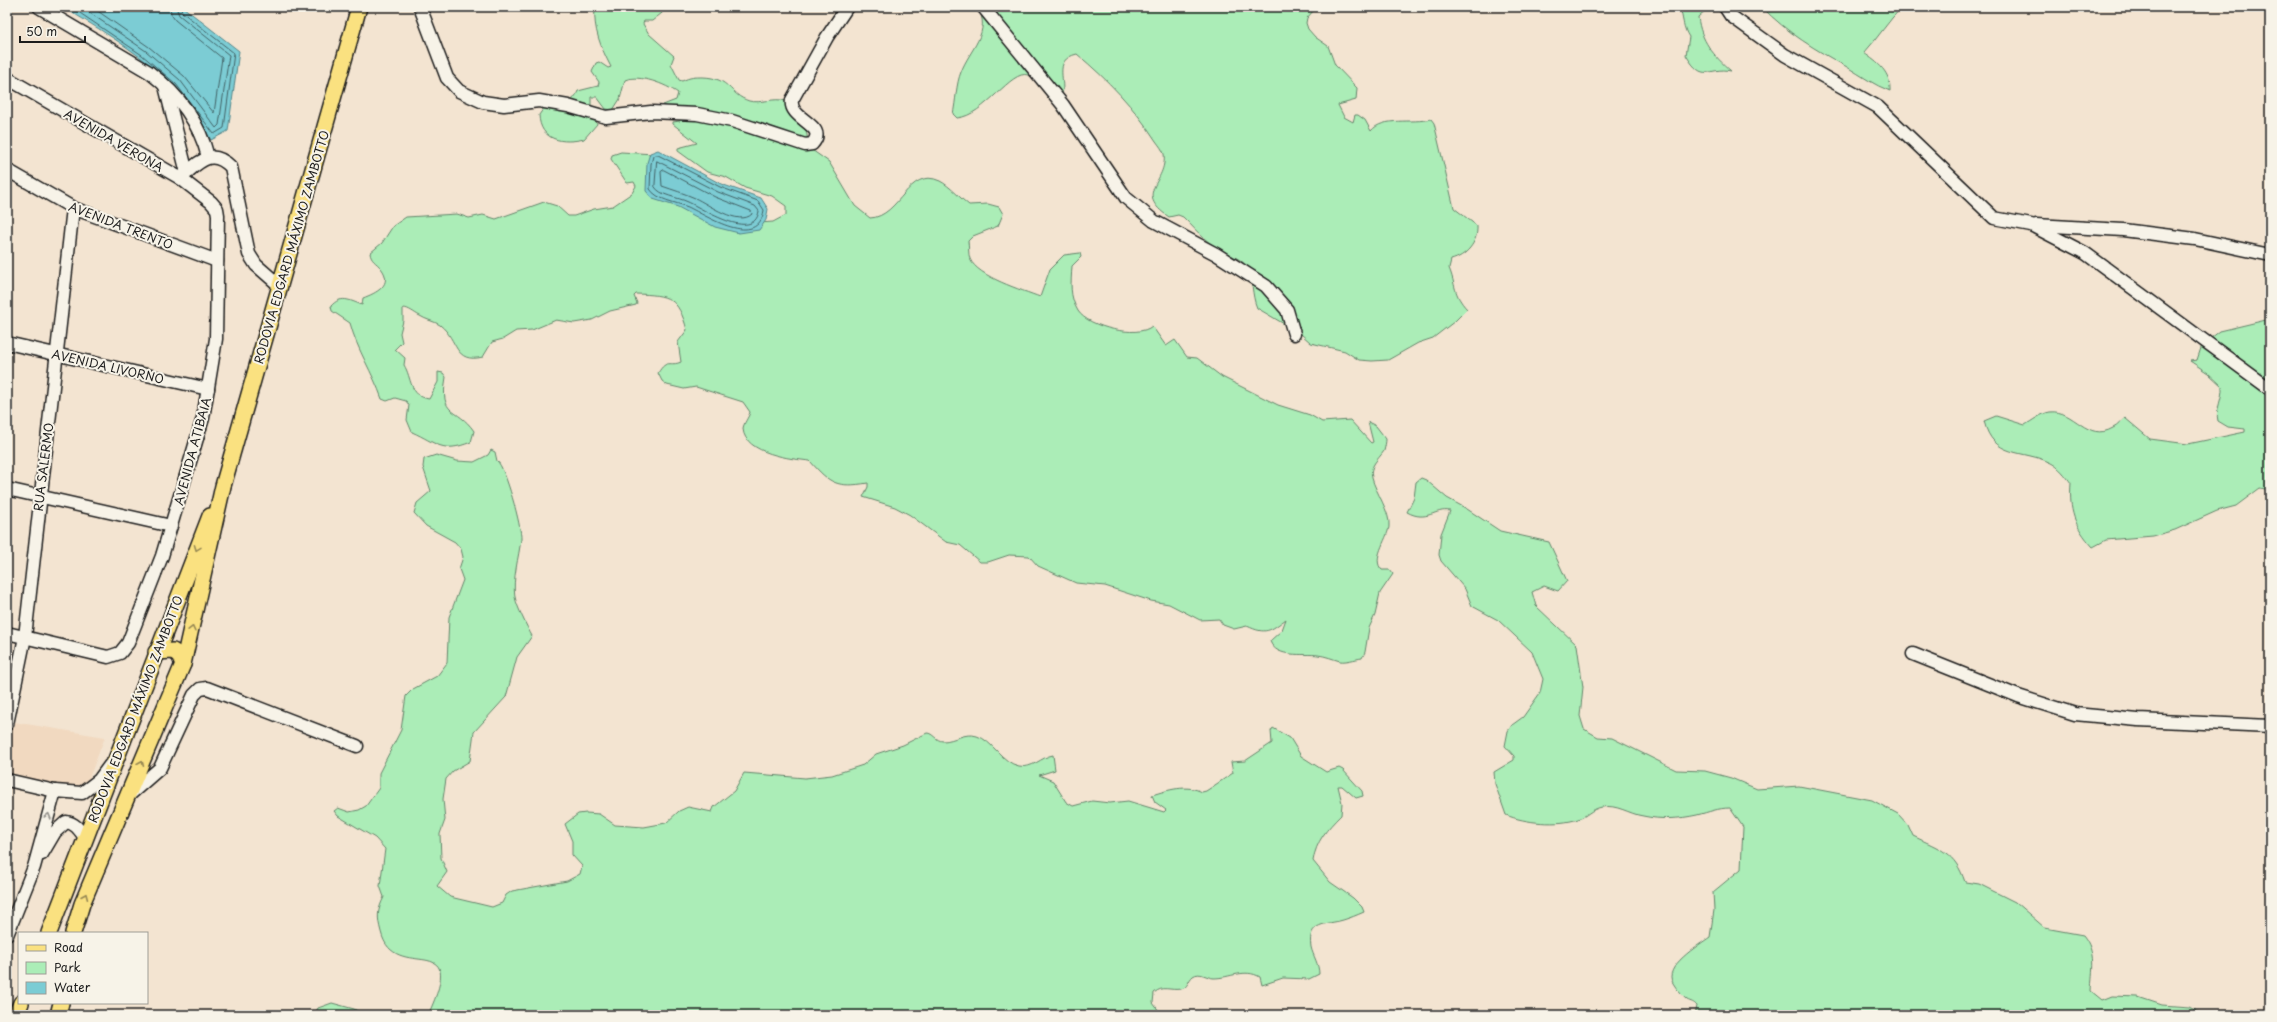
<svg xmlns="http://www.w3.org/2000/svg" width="2277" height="1022" font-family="'Playpen Sans',sans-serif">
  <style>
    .built { fill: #f1d9c0 }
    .green { fill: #abedb7; stroke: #64846a }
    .water { fill: #7bccd4; stroke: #55868a }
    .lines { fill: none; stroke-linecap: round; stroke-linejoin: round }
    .shore { stroke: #426266; stroke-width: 1 }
    .minor-casing { stroke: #1c1c1c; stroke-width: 15 }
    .major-casing { stroke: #1c1c1c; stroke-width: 18 }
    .minor { stroke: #f7f3e8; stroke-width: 12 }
    .major { stroke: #fae180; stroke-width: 15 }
    .oneway { stroke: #968853 }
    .oneway2 { stroke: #94928c }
    .labels { text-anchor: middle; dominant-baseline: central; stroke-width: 4; stroke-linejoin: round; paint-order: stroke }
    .street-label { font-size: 12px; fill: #1c1c1c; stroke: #f7f3e8 }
  </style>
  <rect width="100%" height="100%" fill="#f3e4d1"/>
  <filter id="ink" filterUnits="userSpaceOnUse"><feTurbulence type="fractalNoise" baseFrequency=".025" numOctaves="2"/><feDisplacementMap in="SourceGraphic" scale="8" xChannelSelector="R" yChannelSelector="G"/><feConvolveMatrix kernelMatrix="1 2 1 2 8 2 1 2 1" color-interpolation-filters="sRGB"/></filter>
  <g filter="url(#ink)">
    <polygon class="built" points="14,722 105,737 86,786 70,789 7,775 7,750"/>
    <g class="green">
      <path d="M 595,7 L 662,7 L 662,13 L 652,21 L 644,21 L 643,24 L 649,34 L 674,56 L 671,64 L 679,80 L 682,81 C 690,77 695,77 703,77 C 731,78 728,94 749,101 C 761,104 774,97 786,101 L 806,129 L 809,148 L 829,162 L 855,206 L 870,218 C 900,217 908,166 940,181 C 950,186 960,198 969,205 L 988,204 L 999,207 L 1003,214 L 998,226 L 973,236 L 968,241 C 969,246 968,254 970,259 C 978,277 1022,290 1040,297 L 1050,269 L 1064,255 L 1080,253 L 1081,257 L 1072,266 C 1071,283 1069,296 1078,311 C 1088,327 1138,339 1152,326 L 1166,346 L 1175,340 L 1187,357 L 1197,358 L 1222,377 L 1278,405 L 1310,415 L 1322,422 L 1350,420 L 1371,443 L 1373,442 L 1368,422 L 1376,426 L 1386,439 C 1386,442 1385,447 1384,451 C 1378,460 1369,465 1372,478 C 1375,491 1391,513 1389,527 C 1387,540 1371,559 1382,570 L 1390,570 L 1393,574 L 1380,593 L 1375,615 L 1369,628 L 1365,652 L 1362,658 C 1355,659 1346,662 1340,661 C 1333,659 1326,656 1318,655 C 1304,653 1276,659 1270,641 L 1282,630 L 1286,619 C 1270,631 1266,635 1247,626 L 1234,629 L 1223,625 L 1219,619 L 1200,620 L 1169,604 L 1151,601 L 1105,586 L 1076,583 L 1038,566 L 1029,556 L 1009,555 L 988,562 L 980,562 L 960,545 L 946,542 L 910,515 L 895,507 L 863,497 L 868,487 L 868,483 C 837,488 830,484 810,461 C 792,459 745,454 743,429 C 743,424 749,417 750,412 L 743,402 L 696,387 L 684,389 L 667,385 L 662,381 L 658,373 C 667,358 670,367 681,362 L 678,342 L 687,330 C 678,297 669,295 636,294 L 634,296 L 637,303 L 636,305 L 610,311 L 592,320 L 574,323 L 556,320 L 532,330 L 516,331 L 503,339 L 492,342 L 483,357 C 453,364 459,340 440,325 C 434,321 426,320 420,316 C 414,313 409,308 403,308 L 403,321 L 400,333 L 402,342 L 395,349 L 405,358 L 404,365 C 412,378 409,396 429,399 L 438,382 L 438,372 L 443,373 L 446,377 C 439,418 457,406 474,431 L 471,442 C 442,454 437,443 412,432 L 407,420 L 409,405 L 406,401 L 395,398 L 387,401 L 382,399 C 373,373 357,350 350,323 L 332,311 L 331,306 C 341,295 349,300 362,305 L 363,298 C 376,293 394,285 381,268 C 376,262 371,261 370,253 L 382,243 L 393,226 L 406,217 L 457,214 L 469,218 L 483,215 L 496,219 L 544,202 L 557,206 L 568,216 L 574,216 L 594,209 L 613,206 L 632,193 L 636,186 L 634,182 L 627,183 L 611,159 L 612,155 L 621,152 L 654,154 L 759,223 L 773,222 L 786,215 L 786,206 L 772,196 L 745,188 L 726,177 L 707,172 L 678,151 L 678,148 L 697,143 L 673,124 L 673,122 L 680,121 L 680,118 L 663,105 L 676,100 L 678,93 C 665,84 640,74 625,80 L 620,99 L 613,110 L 606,109 L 597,97 L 591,97 L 591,106 L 597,124 L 584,139 C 563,144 540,141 539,115 L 546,105 C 560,104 572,106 578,91 L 598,86 L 599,82 L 592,72 L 596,63 L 599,62 L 608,68 L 611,67 C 601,48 593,29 595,7 Z"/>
      <path d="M 977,7 L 1313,7 L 1314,10 L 1307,18 L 1306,23 L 1308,29 L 1315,37 L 1328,46 L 1335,65 L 1357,88 L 1356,100 L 1338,105 L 1344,117 L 1353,122 L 1355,115 L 1358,115 L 1365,120 L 1371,131 C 1383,116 1412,124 1431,119 L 1434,123 L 1454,208 L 1477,226 C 1478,243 1466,256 1451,260 L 1449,268 C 1456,285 1453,294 1467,309 L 1455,321 L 1433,338 L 1418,343 L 1388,360 L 1372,361 L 1359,360 L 1345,351 L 1311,343 L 1301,334 L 1257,308 C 1251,294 1254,280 1246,266 C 1242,260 1235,257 1228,254 C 1207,244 1199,233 1183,217 L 1178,215 L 1169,217 C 1132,192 1168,183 1164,154 C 1163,150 1159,145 1156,141 C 1135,108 1107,79 1077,54 C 1051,60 1068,82 1061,97 C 1046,94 1041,79 1028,75 C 1011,69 985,116 957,118 L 953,114 C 956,101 956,84 961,72 C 969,50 993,31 977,7 Z"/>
      <path d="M 1680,7 L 1709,7 L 1698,17 C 1701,41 1713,55 1731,71 C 1708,66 1704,85 1686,55 L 1689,37 C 1683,28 1683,18 1680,7 Z"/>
      <path d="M 1762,7 L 1902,7 C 1888,21 1878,38 1864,53 C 1878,63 1891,72 1890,91 C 1874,85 1862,76 1847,67 C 1816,50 1787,33 1762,7 Z"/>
      <path d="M 2270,319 L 2270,490 L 2260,488 L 2236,506 L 2217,511 L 2175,530 L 2153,536 L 2106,540 L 2093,547 C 2074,526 2069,510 2071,483 C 2066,476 2059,467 2051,463 C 2023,449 1993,459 1984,421 L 1996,416 L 2025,425 C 2032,421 2042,413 2050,412 C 2074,409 2087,443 2113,428 C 2118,426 2121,421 2125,418 L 2150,439 L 2188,444 L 2245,432 L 2245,429 L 2228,427 L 2218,421 C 2215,410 2223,398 2222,386 L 2208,373 L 2190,361 L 2197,360 L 2202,345 L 2220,331 Z"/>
      <path d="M 491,450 L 495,452 L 497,461 C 505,466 522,528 521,539 C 519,557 512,579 515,597 C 517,607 527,627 532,636 L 517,657 L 506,697 L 474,732 L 470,761 L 453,771 L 446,779 L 443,799 L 445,820 L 440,834 L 441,858 L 447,872 L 437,886 L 450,897 L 492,907 L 502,903 L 506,895 L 512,891 L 567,881 L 580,874 L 582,866 L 572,855 L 572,841 L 565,824 L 578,814 L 586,813 L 599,814 L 615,825 L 644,827 L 666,823 L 679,811 L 688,807 L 712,812 L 714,807 L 734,791 L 744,773 L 805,778 L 832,775 L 863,765 L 876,754 L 903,745 L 927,733 C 933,733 936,741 943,741 C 954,741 965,732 977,736 C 992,740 1002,763 1019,766 C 1033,769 1041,757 1053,755 L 1055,770 L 1039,775 L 1053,781 L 1066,802 L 1073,806 L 1092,801 L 1110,803 L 1128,801 L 1164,812 L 1166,810 L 1155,802 L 1152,795 C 1168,790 1187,784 1202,792 L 1206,791 L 1233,773 L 1231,762 L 1245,761 L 1272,743 L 1271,731 L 1273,728 L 1290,738 L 1301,756 L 1326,772 L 1339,768 L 1343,770 L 1362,791 L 1363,796 L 1356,798 L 1342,786 L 1338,786 L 1342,803 L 1341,815 C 1327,829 1316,841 1313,861 L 1330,882 L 1353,898 L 1362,907 L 1364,912 C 1357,915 1350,918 1343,920 C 1327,925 1307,921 1311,947 C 1313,956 1319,964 1319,974 L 1309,979 L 1283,978 L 1262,985 L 1260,977 C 1245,968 1230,978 1214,978 C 1207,978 1200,971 1193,976 C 1188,980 1188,988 1181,989 C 1170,991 1163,985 1154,993 L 1153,1003 L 1162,1015 L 428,1015 C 470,925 394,986 381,932 C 377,917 377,911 384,897 L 380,886 L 385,849 L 375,838 L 338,816 L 334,811 L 338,808 L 349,812 L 359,810 L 366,806 L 379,788 L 379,773 L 401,730 L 406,696 L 413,689 L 437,676 L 447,663 L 449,617 L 463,580 L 459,569 L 463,557 L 461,549 L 455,542 L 426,526 L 414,513 L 417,503 L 431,491 L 423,467 L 424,459 L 436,455 L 457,461 L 474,462 L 488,455 Z"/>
      <path d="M 1421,478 L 1426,480 L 1447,498 L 1467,509 L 1500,531 L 1549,542 L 1567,581 L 1558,591 L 1544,586 L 1532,592 L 1536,606 L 1577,645 L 1583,687 L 1580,716 L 1584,729 L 1598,737 L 1612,738 L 1676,770 L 1705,771 L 1731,778 L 1757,789 L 1799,786 L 1872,800 L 1898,814 L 1908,825 L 1913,836 C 1940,849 1955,852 1965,882 L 1979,884 L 2015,902 L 2045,928 L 2083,935 C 2097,952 2092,971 2091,991 L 2102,1000 L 2112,996 L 2138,997 L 2162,1005 L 2189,1007 L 2205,1015 L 1791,1015 L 1783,1012 L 1759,1012 L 1757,1015 L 1695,1015 L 1697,1006 C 1694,1002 1691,1002 1687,1000 C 1682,996 1676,988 1673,983 C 1662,967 1699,945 1710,937 L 1714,910 L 1713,892 L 1741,869 L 1743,827 L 1730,808 C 1718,808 1709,812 1697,815 C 1679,819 1661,820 1643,816 C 1629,814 1617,804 1602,807 C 1591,809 1586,817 1578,819 C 1558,826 1525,823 1506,815 L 1495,784 L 1494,772 L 1514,760 L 1514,756 L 1505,746 L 1508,731 L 1512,725 L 1523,717 L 1540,693 L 1543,679 L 1532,652 L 1498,620 L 1472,606 L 1465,589 L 1441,561 L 1439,555 L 1441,534 L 1450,511 C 1435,508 1427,523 1407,512 L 1414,498 L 1416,482 Z"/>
      <polygon points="332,1003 354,1009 364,1015 314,1015 318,1008"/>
    </g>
    <g class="water">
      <path d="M 63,7 L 183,7 L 239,51 L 228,131 L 211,140 C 200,122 189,104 174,88 C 147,57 98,28 63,7 Z"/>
      <polygon points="658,150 721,184 761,198 768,209 766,220 759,230 739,233 715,227 678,207 653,199 646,191 647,163 650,153"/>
    </g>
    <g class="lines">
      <g class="shore">
        <polyline points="71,7 142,55 176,84 214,134 224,128 234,53 182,12 181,7"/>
        <polyline points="81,7 146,51 180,80 216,128 219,125 229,55 179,15 176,7"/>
        <polyline points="92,7 149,47 184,76 214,113 222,58 175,20 171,14 170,7"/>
        <path d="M 658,155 L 720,187 L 758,201 L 764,210 C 758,250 707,216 688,207 C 675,202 657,200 650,189 L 651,164 L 653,156 Z"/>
        <path d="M 657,161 L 718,192 L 755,206 L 759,211 C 754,243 702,208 688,202 C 678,197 660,196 655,187 Z"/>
        <path d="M 664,170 L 715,197 L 751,211 L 752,214 C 739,227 708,204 695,198 C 684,193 673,190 662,186 L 661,172 Z"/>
      </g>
      <defs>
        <g id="minor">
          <path d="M 39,7 L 149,72 C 178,94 199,121 208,157"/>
          <path d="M 420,7 L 447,78 L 459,91 L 483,102 L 504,105 L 539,101 L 568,106 L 606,117 L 651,112 L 697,114 L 732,121 L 805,145 L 812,144 C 830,125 788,120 792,100 L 827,37 L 847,7"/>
          <polyline points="983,7 1063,105 1126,198 1154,221 1216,254 1266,286 1287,310 1294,334"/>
          <polyline points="1725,7 1731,16 1785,55 1878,107 1994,218 2031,225 2085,253 2270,389"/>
          <polyline points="7,78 180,178 211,202 217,209 218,215 216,339 203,418 162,556 128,643 120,653 108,657 7,633"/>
          <polyline points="165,86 187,173"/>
          <polyline points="7,170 73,208 217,261"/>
          <path d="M 180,178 C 198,164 210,146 231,167 L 249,254 L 256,265 L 280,286"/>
          <polyline points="2036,225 2123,230 2195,239 2270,255"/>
          <polyline points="7,343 208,389"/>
          <polyline points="7,489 171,526"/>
          <polyline points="1913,654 2018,696 2075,714 2138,720 2270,726"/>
          <polyline points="7,724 25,637 73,208"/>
          <polyline points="7,780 55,791 82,793 99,780 110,765"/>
          <polyline points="128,796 160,768 194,695 200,689 207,688 357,746"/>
          <path d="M 42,854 L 55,832 L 66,822 C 76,823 80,831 86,839"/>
          <polyline points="7,935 34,867 55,791"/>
        </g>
        <g id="major">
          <polyline points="156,652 173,651 179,655 183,664"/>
          <polyline points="49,933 210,516"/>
          <polyline points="73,933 82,904 183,664 223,486 359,7"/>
          <polyline points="16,1015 21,1003"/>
          <polyline points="58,1015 61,1003"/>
        </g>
      </defs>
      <use href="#minor" class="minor-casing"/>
      <use href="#major" class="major-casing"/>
      <use href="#minor" class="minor"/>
      <use href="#major" class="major"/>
    </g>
    <defs><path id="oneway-chevron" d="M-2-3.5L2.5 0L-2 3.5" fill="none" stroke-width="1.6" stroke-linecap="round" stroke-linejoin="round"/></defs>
    <g class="oneway">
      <use href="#oneway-chevron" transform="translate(197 548) rotate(111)"/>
      <use href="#oneway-chevron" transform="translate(192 629) rotate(-77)"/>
      <use href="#oneway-chevron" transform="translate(141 763) rotate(-67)"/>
      <use href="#oneway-chevron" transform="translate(85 896) rotate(-67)"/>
    </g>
    <use class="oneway2" href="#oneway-chevron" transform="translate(48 816) rotate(-75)"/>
  </g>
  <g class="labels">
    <g class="street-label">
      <text transform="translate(114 140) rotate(30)">AVENIDA VERONA</text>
      <text transform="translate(121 225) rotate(21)">AVENIDA TRENTO</text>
      <text transform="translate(291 247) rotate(-74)">RODOVIA EDGARD MÁXIMO ZAMBOTTO</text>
      <text transform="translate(108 366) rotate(13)">AVENIDA LIVORNO</text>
      <text transform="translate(192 451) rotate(-75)">AVENIDA ATIBAIA</text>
      <text transform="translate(43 467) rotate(-83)">RUA SALERMO</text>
      <text transform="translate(135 709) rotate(-69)">RODOVIA EDGARD MÁXIMO ZAMBOTTO</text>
    </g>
  </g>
  <rect width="2277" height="1022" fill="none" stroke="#f7f3e8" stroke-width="24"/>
  <rect x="12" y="12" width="2253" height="998" fill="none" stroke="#1c1c1c" stroke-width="1.5" filter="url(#ink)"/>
  <rect x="18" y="932" width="130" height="72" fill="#f7f3e8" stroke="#9f9d96"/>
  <rect x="26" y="945" width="20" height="6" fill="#fae180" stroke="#9f9d96"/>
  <text x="54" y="952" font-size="12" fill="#1c1c1c">Road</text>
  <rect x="26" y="962" width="20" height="12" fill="#abedb7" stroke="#9f9d96"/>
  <text x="54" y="972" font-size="12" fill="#1c1c1c">Park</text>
  <rect x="26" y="982" width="20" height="12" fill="#7bccd4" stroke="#9f9d96"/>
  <text x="54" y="992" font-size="12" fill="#1c1c1c">Water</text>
  <path d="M20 36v6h65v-6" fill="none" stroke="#1c1c1c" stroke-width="2"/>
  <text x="26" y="36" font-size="12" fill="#1c1c1c" stroke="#f7f3e8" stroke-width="3" paint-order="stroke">50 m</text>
</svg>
